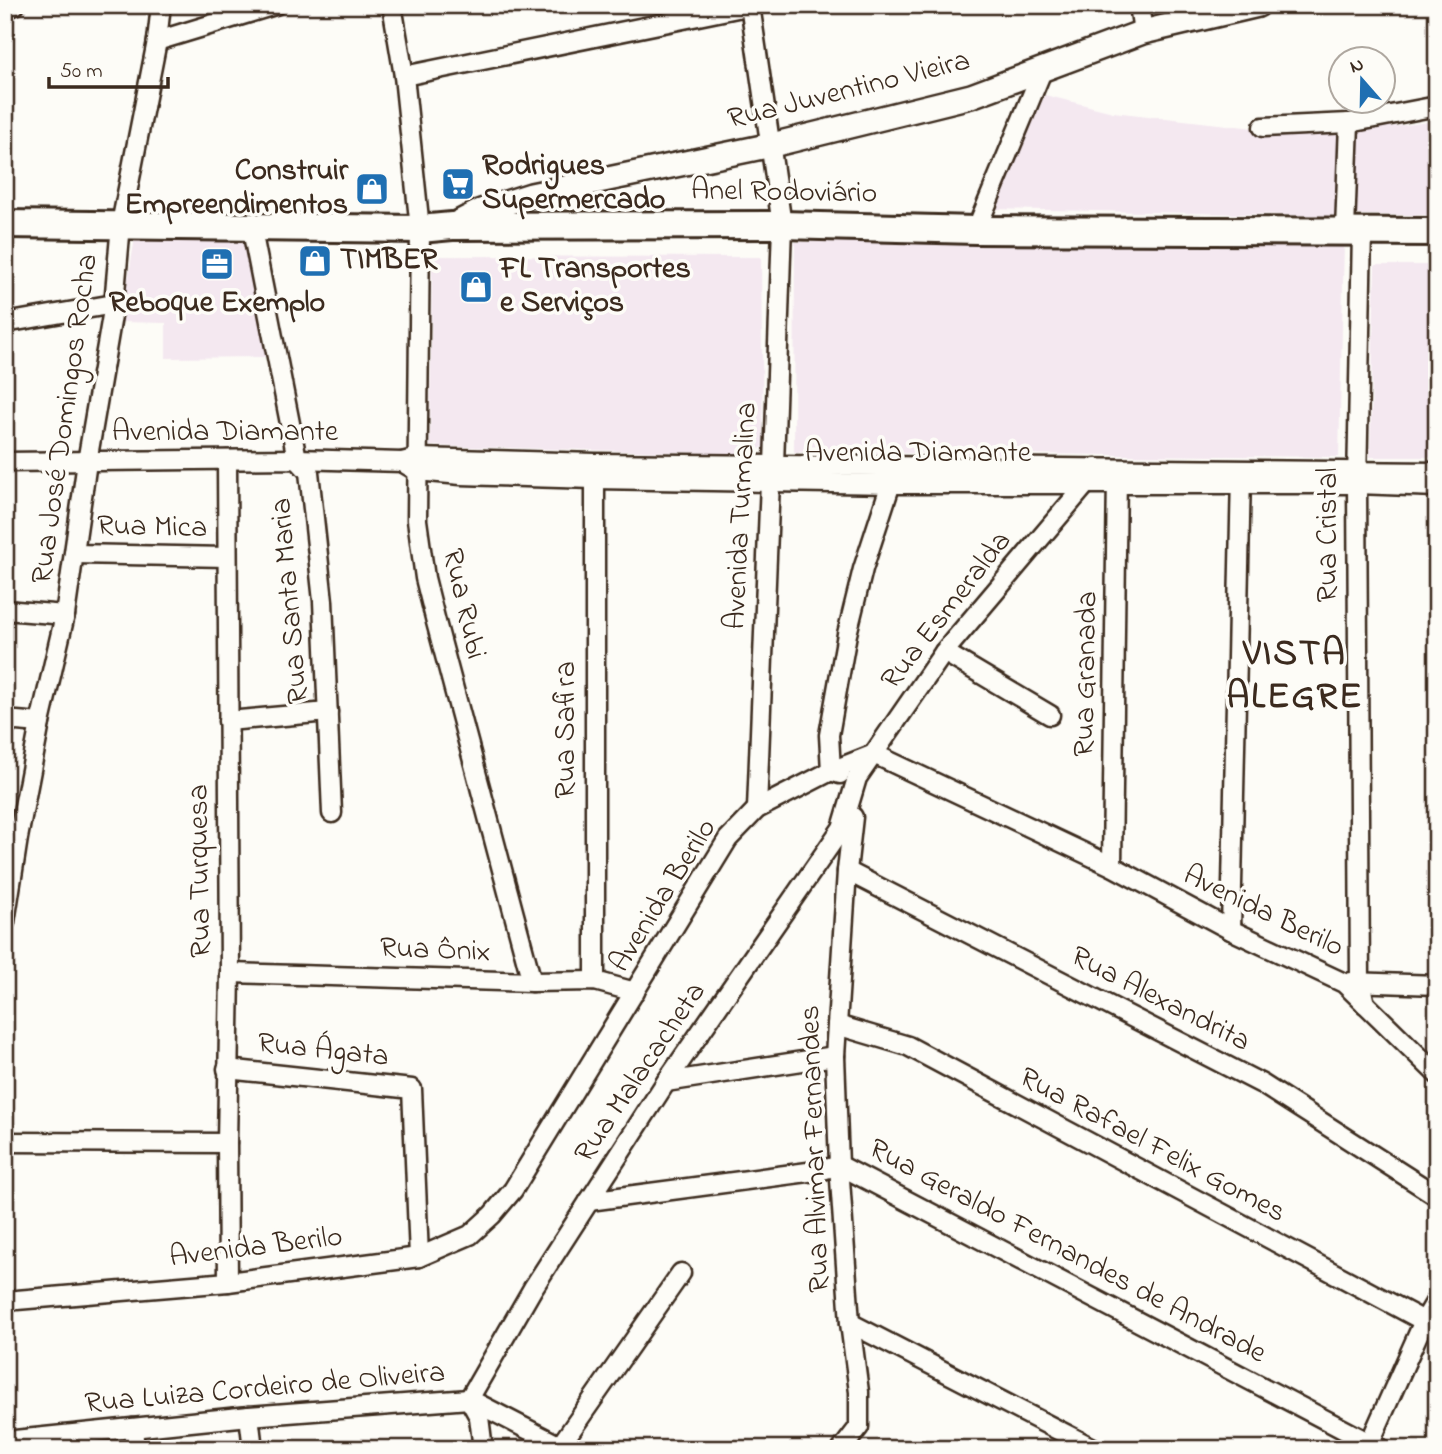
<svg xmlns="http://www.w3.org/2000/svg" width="1442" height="1454" font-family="'Indie Flower',sans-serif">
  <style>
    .built { fill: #f4e8f0 }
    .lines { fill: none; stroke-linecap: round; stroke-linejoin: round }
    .street-casing { stroke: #3b2a1e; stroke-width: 23 }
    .secondary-casing { stroke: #3b2a1e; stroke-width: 28 }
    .primary-casing { stroke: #3b2a1e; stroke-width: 32 }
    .street { stroke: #fdfcf7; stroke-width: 18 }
    .secondary { stroke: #fdfcf7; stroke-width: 23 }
    .primary { stroke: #fdfcf7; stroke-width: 26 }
    .labels { text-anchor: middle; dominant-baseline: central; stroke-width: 7; stroke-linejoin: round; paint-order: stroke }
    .street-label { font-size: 30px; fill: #3b2a1e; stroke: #fdfcf7 }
    .poi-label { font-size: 30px; font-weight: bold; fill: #3b2a1e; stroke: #fdfcf7; text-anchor: start }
    .district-label { font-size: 37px; font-weight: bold; letter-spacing: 2px; fill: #3b2a1e; stroke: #fdfcf7 }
  </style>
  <rect width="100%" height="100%" fill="#fdfcf7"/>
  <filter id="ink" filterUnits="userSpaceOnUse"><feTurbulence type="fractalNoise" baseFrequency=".0143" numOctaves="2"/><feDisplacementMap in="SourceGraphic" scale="14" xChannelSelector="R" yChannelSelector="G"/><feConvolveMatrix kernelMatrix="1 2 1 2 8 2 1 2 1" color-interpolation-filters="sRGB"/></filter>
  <g filter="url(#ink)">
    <g class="built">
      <polygon points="1045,95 1113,112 1254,128 1341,134 1337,216 992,209"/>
      <polygon points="1437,121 1437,215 1354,215 1349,132"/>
      <polygon points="136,232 247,235 270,357 166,358 166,323 121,322"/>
      <polygon points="795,242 1344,242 1339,457 794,452"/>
      <polygon points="432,256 761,257 763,447 752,454 430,446"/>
      <polygon points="1375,265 1437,265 1437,457 1370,457"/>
    </g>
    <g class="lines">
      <defs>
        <g id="street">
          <polyline points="392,5 404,76 420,229 417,520 425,578 436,622 532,982"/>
          <polyline points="750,5 782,225 774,465 770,481 757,809"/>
          <polyline points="1139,5 1143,32"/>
          <polyline points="5,10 15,5"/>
          <polyline points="157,41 275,5"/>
          <polyline points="404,76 752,5"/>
          <polyline points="1263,127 1349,123 1437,106"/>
          <polyline points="251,225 297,459 309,472 323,601 332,813"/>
          <polyline points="976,230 1042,71"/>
          <polyline points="1345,230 1349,123"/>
          <polyline points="1362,231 1357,484 1360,982 1365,1004"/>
          <polyline points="5,323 114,304"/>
          <polyline points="227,460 230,973 227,1143 228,1282"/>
          <polyline points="5,462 297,459 402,462 418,458 595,463 1437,472"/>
          <polyline points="402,462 417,471 461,475 594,479 893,484 1357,484 1437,487"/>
          <polyline points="595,470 595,981"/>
          <polyline points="75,554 227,557"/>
          <polyline points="5,610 65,615"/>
          <polyline points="944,652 1050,715"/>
          <polyline points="5,720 40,723"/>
          <polyline points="228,721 328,712"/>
          <polyline points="840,774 831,771 829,735 847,634 863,569 894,474"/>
          <polyline points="1112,866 1117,474"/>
          <polyline points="847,871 1262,1084 1437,1196"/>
          <polyline points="5,922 18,838 40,723 65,615 87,462 114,304 121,224 157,41 161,5"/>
          <polyline points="1231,930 1241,475"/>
          <polyline points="230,973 532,982 595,981 635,992"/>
          <polyline points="1351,982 1437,985"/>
          <polyline points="837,1025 908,1046 1437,1328"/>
          <polyline points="227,1069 412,1089 419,1257"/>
          <polyline points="666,1082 835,1056"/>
          <polyline points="5,1142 227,1143"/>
          <polyline points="589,1201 823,1170 839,1165 1381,1449"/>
          <polyline points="5,1301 228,1282 419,1257 470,1235 492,1215 513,1190 728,839 757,809 831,771 874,754 1112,866 1231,930 1344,983 1437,1074"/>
          <polyline points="850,1323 1095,1449"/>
          <polyline points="469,1399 533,1288 666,1082 842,828 857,778 944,652 1087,483 1096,468"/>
          <polyline points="469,1399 479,1417 483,1449"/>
          <polyline points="249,1416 253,1449"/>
          <polyline points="133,1428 135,1449"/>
          <polyline points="5,1441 249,1416 469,1399 560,1446 681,1273"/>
          <polyline points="842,1449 859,1427 859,1392 850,1323 839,1165 835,1056 847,871 853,817"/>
          <polyline points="1367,1449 1424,1321 1437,1299"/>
        </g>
        <polyline id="secondary" points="452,226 481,211 531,195 772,145 971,96 1143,32 1258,5"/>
        <polyline id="primary" points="5,224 420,229 452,226 782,225 976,230 1437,232"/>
      </defs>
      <use href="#street" class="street-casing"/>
      <use href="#secondary" class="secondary-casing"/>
      <use href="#primary" class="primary-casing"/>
      <use href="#street" class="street"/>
      <use href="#secondary" class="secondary"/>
      <use href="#primary" class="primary"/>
    </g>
  </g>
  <defs>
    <symbol id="supermarket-square" viewBox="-11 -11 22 22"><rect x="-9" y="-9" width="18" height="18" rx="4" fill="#1f6fb2" stroke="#fdfcf7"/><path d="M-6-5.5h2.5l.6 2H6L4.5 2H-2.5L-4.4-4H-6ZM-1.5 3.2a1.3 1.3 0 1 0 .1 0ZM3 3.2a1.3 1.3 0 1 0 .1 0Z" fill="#fff"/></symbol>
    <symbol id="shop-square" viewBox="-11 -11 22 22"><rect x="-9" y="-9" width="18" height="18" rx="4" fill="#1f6fb2" stroke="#fdfcf7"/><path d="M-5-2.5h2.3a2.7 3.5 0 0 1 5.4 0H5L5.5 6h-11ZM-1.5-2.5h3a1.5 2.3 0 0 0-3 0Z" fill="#fff"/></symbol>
    <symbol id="office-square" viewBox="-11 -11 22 22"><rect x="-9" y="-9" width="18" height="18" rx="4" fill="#1f6fb2" stroke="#fdfcf7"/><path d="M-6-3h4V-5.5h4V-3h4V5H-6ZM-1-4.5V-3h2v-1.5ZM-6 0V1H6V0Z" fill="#fff"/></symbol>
  </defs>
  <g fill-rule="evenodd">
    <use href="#supermarket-square" x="439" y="165" width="38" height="38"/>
    <use href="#shop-square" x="353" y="170" width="38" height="38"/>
    <use href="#shop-square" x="296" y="242" width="38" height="38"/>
    <use href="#office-square" x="198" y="245" width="38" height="38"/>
    <use href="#shop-square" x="457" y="268" width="38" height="38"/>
  </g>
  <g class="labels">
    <g class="street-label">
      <text transform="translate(849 91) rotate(-14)">Rua Juventino Vieira</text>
      <text transform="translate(784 193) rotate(1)">Anel Rodoviário</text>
      <text transform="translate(66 419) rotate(-82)">Rua José Domingos Rocha</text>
      <text x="225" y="433">Avenida Diamante</text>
      <text x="918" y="454">Avenida Diamante</text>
      <text transform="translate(742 516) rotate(-87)">Avenida Turmalina</text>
      <text transform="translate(152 528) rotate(1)">Rua Mica</text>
      <text transform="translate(1329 535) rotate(-90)">Rua Cristal</text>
      <text transform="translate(291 601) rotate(-95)">Rua Santa Maria</text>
      <text transform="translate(463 604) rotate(77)">Rua Rubi</text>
      <text transform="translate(947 611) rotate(-52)">Rua Esmeralda</text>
      <text transform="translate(1087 674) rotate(-89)">Rua Granada</text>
      <text transform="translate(567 730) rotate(-90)">Rua Safira</text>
      <text transform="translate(201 871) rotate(-91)">Rua Turquesa</text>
      <text transform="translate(664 896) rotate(-58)">Avenida Berilo</text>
      <text transform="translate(1263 912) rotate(26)">Avenida Berilo</text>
      <text transform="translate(435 951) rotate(2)">Rua Ônix</text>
      <text transform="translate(1160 1000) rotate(27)">Rua Alexandrita</text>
      <text transform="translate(323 1051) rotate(6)">Rua Ágata</text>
      <text transform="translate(641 1073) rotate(-56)">Rua Malacacheta</text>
      <text transform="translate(1152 1146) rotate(28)">Rua Rafael Felix Gomes</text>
      <text transform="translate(816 1149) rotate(-92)">Rua Alvimar Fernandes</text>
      <text transform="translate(256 1248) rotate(-7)">Avenida Berilo</text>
      <text transform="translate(1067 1252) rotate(28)">Rua Geraldo Fernandes de Andrade</text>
      <text transform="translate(265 1389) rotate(-5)">Rua Luiza Cordeiro de Oliveira</text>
    </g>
    <g class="poi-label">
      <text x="482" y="167">Rodrigues<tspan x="482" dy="34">Supermercado</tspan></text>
      <text x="348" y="172" text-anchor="end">Construir<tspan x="348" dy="34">Empreendimentos</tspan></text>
      <text x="340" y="261">TIMBER</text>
      <text x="500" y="270">FL Transportes<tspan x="500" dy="34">e Serviços</tspan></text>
      <text x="217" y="304" text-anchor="middle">Reboque Exemplo</text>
    </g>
    <g class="district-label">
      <text x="1295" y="655">VISTA<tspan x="1295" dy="43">ALEGRE</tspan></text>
    </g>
  </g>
  <rect width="1442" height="1454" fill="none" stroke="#fdfcf7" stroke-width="28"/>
  <rect x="14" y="14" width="1414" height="1426" fill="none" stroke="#3b2a1e" stroke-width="2.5" filter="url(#ink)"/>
  <g transform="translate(1362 80) rotate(340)"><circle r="33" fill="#fdfcf7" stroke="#afa8a0" stroke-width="2"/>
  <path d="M0-5L12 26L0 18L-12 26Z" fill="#1f6fb2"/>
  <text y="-10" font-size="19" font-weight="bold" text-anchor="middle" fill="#3b2a1e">N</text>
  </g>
  <path d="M49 77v10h119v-10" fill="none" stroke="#3b2a1e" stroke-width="3.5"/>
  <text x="60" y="77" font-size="21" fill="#3b2a1e" stroke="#fdfcf7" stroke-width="5" paint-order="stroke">50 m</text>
</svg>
